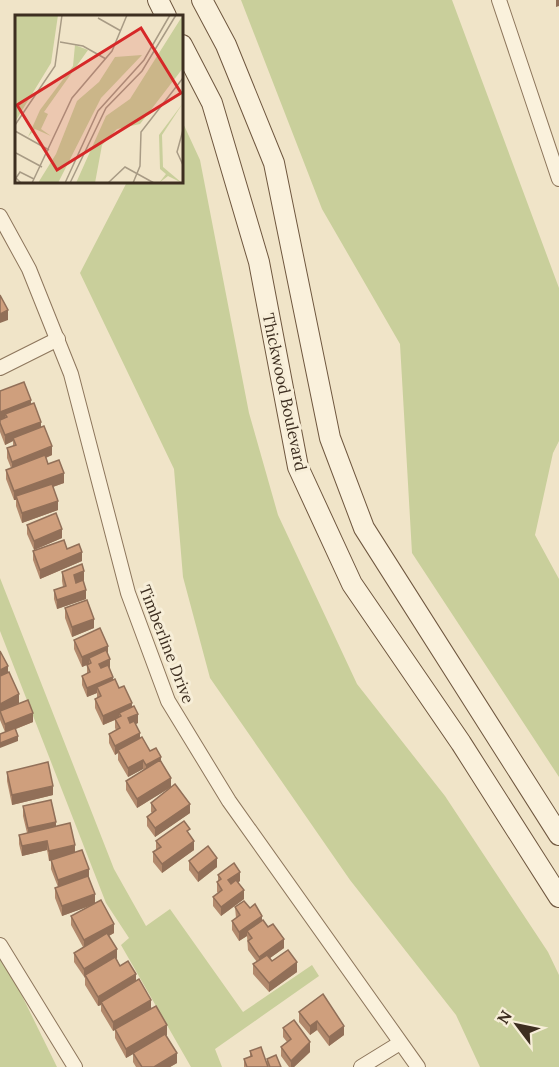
<svg xmlns="http://www.w3.org/2000/svg" width="559" height="1067" font-family="Lora,serif">
  <style>
    .green { fill: #c9cf9b }
    .lines { fill: none; stroke-linecap: round; stroke-linejoin: round }
    .minor-casing { stroke: #8d765c; stroke-width: 16 }
    .secondary-casing { stroke: #6f573f; stroke-width: 22 }
    .minor { stroke: #faf1dc; stroke-width: 14 }
    .secondary { stroke: #faf1dc; stroke-width: 20 }
    .wall { fill: #b2896c }
    .shaded-wall { fill: #916f58 }
    .building { fill: #cf9f7d; stroke: #916f58; stroke-width: 1.5 }
    .labels { text-anchor: middle; dominant-baseline: central; stroke-width: 6; stroke-linejoin: round; paint-order: stroke }
    .street-label { font-size: 16px; fill: #3d2e20; stroke: #f7eed8 }
    .inset-road { fill: none; stroke: #a89b85; stroke-width: 1.5 }
    .view { fill: #d62828; fill-opacity: 0.15; stroke: #d62828; stroke-width: 3 }
    .inset-edge { fill: none; stroke: #3d2e20; stroke-width: 3 }
  </style>
  <rect width="100%" height="100%" fill="#f0e4c8"/>
  <g class="green">
    <polygon points="241,0 452,0 559,288 559,441 553,453 535,535 559,579 559,777 412,553 400,344 322,209"/>
    <polygon points="182,121 200,160 249,413 278,515 357,684 445,796 548,952 559,975 559,1067 480,1067 456,1015 350,880 210,678 183,577 174,469 80,273 127,182 182,182"/>
    <polygon points="0,578 114,869 146,926 170,909 243,1012 312,965 319,976 215,1049 222,1067 191,1067 121,945 129,938 106,903 0,631"/>
    <polygon points="0,951 57,1067 0,1067"/>
  </g>
  <g class="lines">
    <defs>
      <g id="minor">
        <polyline points="499,0 559,179"/>
        <polyline points="0,216 29,269 71,374 128,593 168,701 229,801 418,1067"/>
        <polyline points="0,368 58,339"/>
        <polyline points="0,945 75,1067"/>
        <polyline points="361,1067 400,1043"/>
      </g>
      <g id="secondary">
        <polyline points="158,0 166,16"/>
        <polyline points="202,0 226,45 274,163 330,438 364,528 559,835"/>
        <polyline points="182,45 212,103 259,262 298,467 352,584 461,743 559,897"/>
      </g>
    </defs>
    <use href="#minor" class="minor-casing"/>
    <use href="#secondary" class="secondary-casing"/>
    <use href="#minor" class="minor"/>
    <use href="#secondary" class="secondary"/>
  </g>
  <g class="wall">
    <polygon points="0,391 31,404 52,455 46,458 48,464 64,483 53,487 58,510 22,523 16,506 16,500 14,500 6,479 6,470 11,468 7,458 7,448 13,446 13,441 5,445 0,432"/>
    <polygon points="27,525 62,538 34,550 27,534"/>
    <polygon points="67,549 82,561 40,579 33,560 33,551"/>
    <polygon points="62,572 84,580 83,581 86,599 57,609 54,599 54,590 63,587 62,581"/>
    <polygon points="65,608 94,628 72,637 65,618"/>
    <polygon points="74,640 108,655 109,669 113,680 119,688 132,707 138,723 135,724 140,738 150,751 161,761 171,787 190,813 155,837 147,826 147,817 152,813 151,812 151,803 171,787 137,808 126,790 126,781 144,770 143,769 128,777 118,760 118,753 115,755 109,743 109,734 116,730 115,728 115,720 103,725 95,708 95,699 97,698 97,693 87,697 82,685 82,676 87,674 87,665 89,664 82,667 74,649"/>
    <polygon points="0,651 19,703 33,722 16,729 18,741 5,732 0,720"/>
    <polygon points="7,772 53,795 12,805 7,781"/>
    <polygon points="23,806 56,826 75,852 89,877 95,903 114,933 109,936 117,958 117,959 120,966 136,981 167,1035 166,1035 177,1063 170,1067 136,1067 133,1062 133,1054 126,1058 115,1038 115,1030 113,1031 101,1011 101,1005 98,1006 85,985 85,978 74,962 74,953 83,947 71,925 71,916 92,905 62,916 55,898 55,888 58,887 51,869 51,860 49,861 47,850 22,856 19,844 19,835 27,833 23,816"/>
    <polygon points="190,835 194,850 162,873 153,862 153,852 156,850 156,841"/>
    <polygon points="189,861 217,867 198,882 189,870"/>
    <polygon points="218,875 240,881 238,882 244,899 221,916 213,906 213,897 218,893 217,892 217,882 218,881"/>
    <polygon points="235,907 250,908 262,920 284,948 270,958 272,961 297,972 269,992 253,974 253,964 257,962 248,950 247,936 239,941 232,930 232,921 236,918"/>
    <polygon points="299,1012 344,1035 329,1046 317,1030 310,1035 299,1022"/>
    <polygon points="283,1028 310,1052 294,1067 289,1067 281,1056 281,1047 287,1042 283,1037"/>
    <polygon points="250,1051 267,1062 267,1059 281,1067 244,1067 244,1059 250,1057"/>
  </g>
  <g class="shaded-wall">
    <polygon points="556,0 559,0 559,6 556,7"/>
    <polygon points="8,310 8,320 0,323 0,314"/>
    <polygon points="31,400 31,409 5,414 5,419 0,422 0,412"/>
    <polygon points="41,422 41,431 13,438 13,441 5,445 5,435"/>
    <polygon points="52,446 52,455 12,471 12,462"/>
    <polygon points="64,473 64,483 17,499 16,496 16,500 14,500 14,491"/>
    <polygon points="58,501 58,510 22,523 22,513"/>
    <polygon points="62,529 62,538 34,550 34,541"/>
    <polygon points="82,552 82,561 40,579 40,570"/>
    <polygon points="84,571 84,580 74,584 74,575"/>
    <polygon points="86,590 86,599 57,609 57,600"/>
    <polygon points="94,619 94,628 72,637 72,627"/>
    <polygon points="108,646 108,655 89,658 89,664 82,667 82,657"/>
    <polygon points="110,659 110,668 99,673 99,664"/>
    <polygon points="8,666 8,675 0,679 0,670"/>
    <polygon points="113,677 113,686 97,687 97,693 87,697 87,688"/>
    <polygon points="19,694 19,703 0,711 0,714 0,704"/>
    <polygon points="132,703 132,712 119,713 119,718 103,725 103,716"/>
    <polygon points="33,713 33,722 5,733 5,724"/>
    <polygon points="138,714 138,723 128,728 128,718"/>
    <polygon points="140,733 140,742 118,750 118,753 115,755 115,746"/>
    <polygon points="18,736 18,741 0,748 0,743"/>
    <polygon points="161,757 161,766 146,774 146,765"/>
    <polygon points="143,760 143,769 128,777 128,768"/>
    <polygon points="171,778 171,787 137,808 137,799"/>
    <polygon points="53,786 53,795 12,805 12,795"/>
    <polygon points="190,804 190,813 155,837 155,828"/>
    <polygon points="56,822 56,831 28,837 28,828"/>
    <polygon points="47,841 47,850 22,856 22,846"/>
    <polygon points="194,841 194,850 162,873 162,864"/>
    <polygon points="75,845 75,855 49,861 49,851"/>
    <polygon points="217,858 217,867 198,882 198,873"/>
    <polygon points="89,869 89,879 58,889 58,880"/>
    <polygon points="240,872 240,881 228,890 228,880"/>
    <polygon points="244,890 244,899 221,916 221,907"/>
    <polygon points="95,894 95,904 62,916 62,906"/>
    <polygon points="262,916 262,925 247,931 247,936 239,941 239,932"/>
    <polygon points="114,924 114,933 84,949 84,940"/>
    <polygon points="284,939 284,948 259,966 259,957"/>
    <polygon points="117,949 117,958 86,977 85,975 84,978 84,969"/>
    <polygon points="297,962 297,972 269,992 269,983"/>
    <polygon points="136,974 136,984 101,1002 101,1005 98,1006 98,997"/>
    <polygon points="151,1000 151,1009 113,1031 113,1022"/>
    <polygon points="317,1021 317,1030 310,1035 310,1026"/>
    <polygon points="167,1025 167,1035 126,1058 126,1049"/>
    <polygon points="344,1026 344,1035 329,1046 329,1037"/>
    <polygon points="310,1042 310,1052 294,1067 291,1067 291,1061"/>
    <polygon points="177,1053 177,1063 170,1067 154,1067"/>
  </g>
  <g class="building">
    <polygon points="0,295 8,310 0,314"/>
    <polygon points="24,382 31,400 0,412 0,391"/>
    <polygon points="34,403 41,422 5,435 0,423 0,420 7,417 5,414"/>
    <polygon points="44,426 52,446 12,462 7,448 16,445 13,438"/>
    <polygon points="45,455 48,464 59,460 64,473 14,491 6,470"/>
    <polygon points="52,484 58,501 22,513 16,496"/>
    <polygon points="56,513 62,529 34,541 27,525"/>
    <polygon points="64,540 67,549 79,544 82,552 40,570 33,551"/>
    <polygon points="82,564 84,571 74,575 76,583 83,580 86,590 57,600 54,590 66,586 62,572"/>
    <polygon points="87,600 94,619 72,627 65,608"/>
    <polygon points="100,628 108,646 82,657 74,640"/>
    <polygon points="106,650 110,659 99,664 101,668 108,665 113,677 87,688 82,676 90,672 87,665 91,663 89,658"/>
    <polygon points="0,651 8,666 0,670"/>
    <polygon points="9,672 19,694 0,704 0,676"/>
    <polygon points="115,679 119,688 124,686 132,703 103,716 95,699 101,696 97,687"/>
    <polygon points="28,700 33,713 5,724 0,711"/>
    <polygon points="134,706 138,714 128,718 130,723 134,721 140,733 115,746 109,734 120,728 115,719 121,716 119,713"/>
    <polygon points="15,728 18,736 0,743 0,734"/>
    <polygon points="142,737 150,751 156,748 161,757 146,765 143,760 128,768 118,750"/>
    <polygon points="160,760 171,778 137,799 126,781"/>
    <polygon points="48,762 53,786 12,795 7,772"/>
    <polygon points="175,784 190,804 155,828 147,817 156,810 151,803"/>
    <polygon points="51,800 56,822 28,828 23,806"/>
    <polygon points="184,821 190,829 187,831 194,841 162,864 153,852 161,847 156,841"/>
    <polygon points="70,823 75,845 49,851 47,841 22,846 19,835"/>
    <polygon points="208,846 217,858 198,873 189,861"/>
    <polygon points="82,850 89,869 58,880 51,860"/>
    <polygon points="234,863 240,872 228,880 231,884 236,880 244,890 221,907 213,897 222,890 217,882 221,879 218,875"/>
    <polygon points="88,876 95,894 62,906 55,888"/>
    <polygon points="101,900 114,924 84,940 71,916"/>
    <polygon points="244,901 250,908 255,904 262,916 239,932 232,921 240,915 235,907"/>
    <polygon points="263,920 268,927 273,924 284,939 259,957 248,941 252,938 247,931"/>
    <polygon points="107,933 117,949 84,969 74,953"/>
    <polygon points="288,950 297,962 269,983 253,964 267,955 272,961"/>
    <polygon points="115,957 120,966 128,961 136,974 98,997 85,975"/>
    <polygon points="139,979 151,1000 113,1022 101,1002"/>
    <polygon points="323,994 344,1026 329,1037 317,1021 310,1026 299,1012"/>
    <polygon points="156,1006 167,1025 126,1049 115,1029"/>
    <polygon points="294,1020 310,1042 291,1061 281,1047 291,1039 283,1028"/>
    <polygon points="165,1034 177,1053 154,1067 142,1067 133,1053"/>
    <polygon points="261,1047 268,1067 247,1067 244,1059 252,1056 250,1051"/>
    <polygon points="276,1055 281,1067 270,1067 267,1059"/>
  </g>
  <g class="labels">
    <g class="street-label">
      <text transform="translate(285 392) rotate(78)">Thickwood Boulevard</text>
      <text transform="translate(167 644) rotate(69)">Timberline Drive</text>
    </g>
  </g>
  <g transform="translate(15 15)">
    <rect width="168" height="168" fill="#f0e4c8"/>
    <path d="M 0,0 L 43,0 L 36,48 L 0,107 ZM 168,0 L 168,53 L 125,109 L 102,114 L 87,130 L 80,168 L 61,168 L 91,101 L 115,84 ZM 60,30 L 73,35 L 29,97 L 33,99 L 26,114 L 36,121 L 20,114 L 13,122 L 25,95 L 58,51 ZM 127,40 L 86,83 L 43,168 L 23,168 L 41,139 L 62,86 L 84,67 L 100,42 ZM 168,88 L 147,120 L 148,152 L 167,168 L 153,161 L 144,168 L 151,159 L 145,154 L 144,120 Z" fill="#c9cf9b"/>
    <path class="inset-road" d="M 83,3 L 106,16M 45,27 L 68,31 L 91,44M 0,110 L 40,51 L 47,0M 168,115 L 162,137 L 168,150M 0,116 L 34,135M 1,138 L 27,152M 6,168 L 1,163 L 5,157 L 19,164M 17,168 L 57,83 L 97,36 L 112,0M 50,168 L 83,96 L 129,45 L 155,0M 55,168 L 91,93 L 127,56 L 161,0M 93,168 L 110,152 L 139,168M 118,168 L 125,151 L 126,117 L 168,63"/>
    <path class="view" d="M 126,13 L 166,78 L 42,155 L 2,90 Z"/>
    <rect width="168" height="168" class="inset-edge"/>
  </g>
  <g transform="translate(517 1025) rotate(302)" stroke="#f7eed8" stroke-width="4.5" paint-order="stroke">
  <path d="M0-4.5L10 22L0 15L-10 22Z" fill="#3d2e20"/>
  <text y="-9" font-size="16" font-weight="bold" text-anchor="middle" fill="#3d2e20">N</text>
  </g>
</svg>
